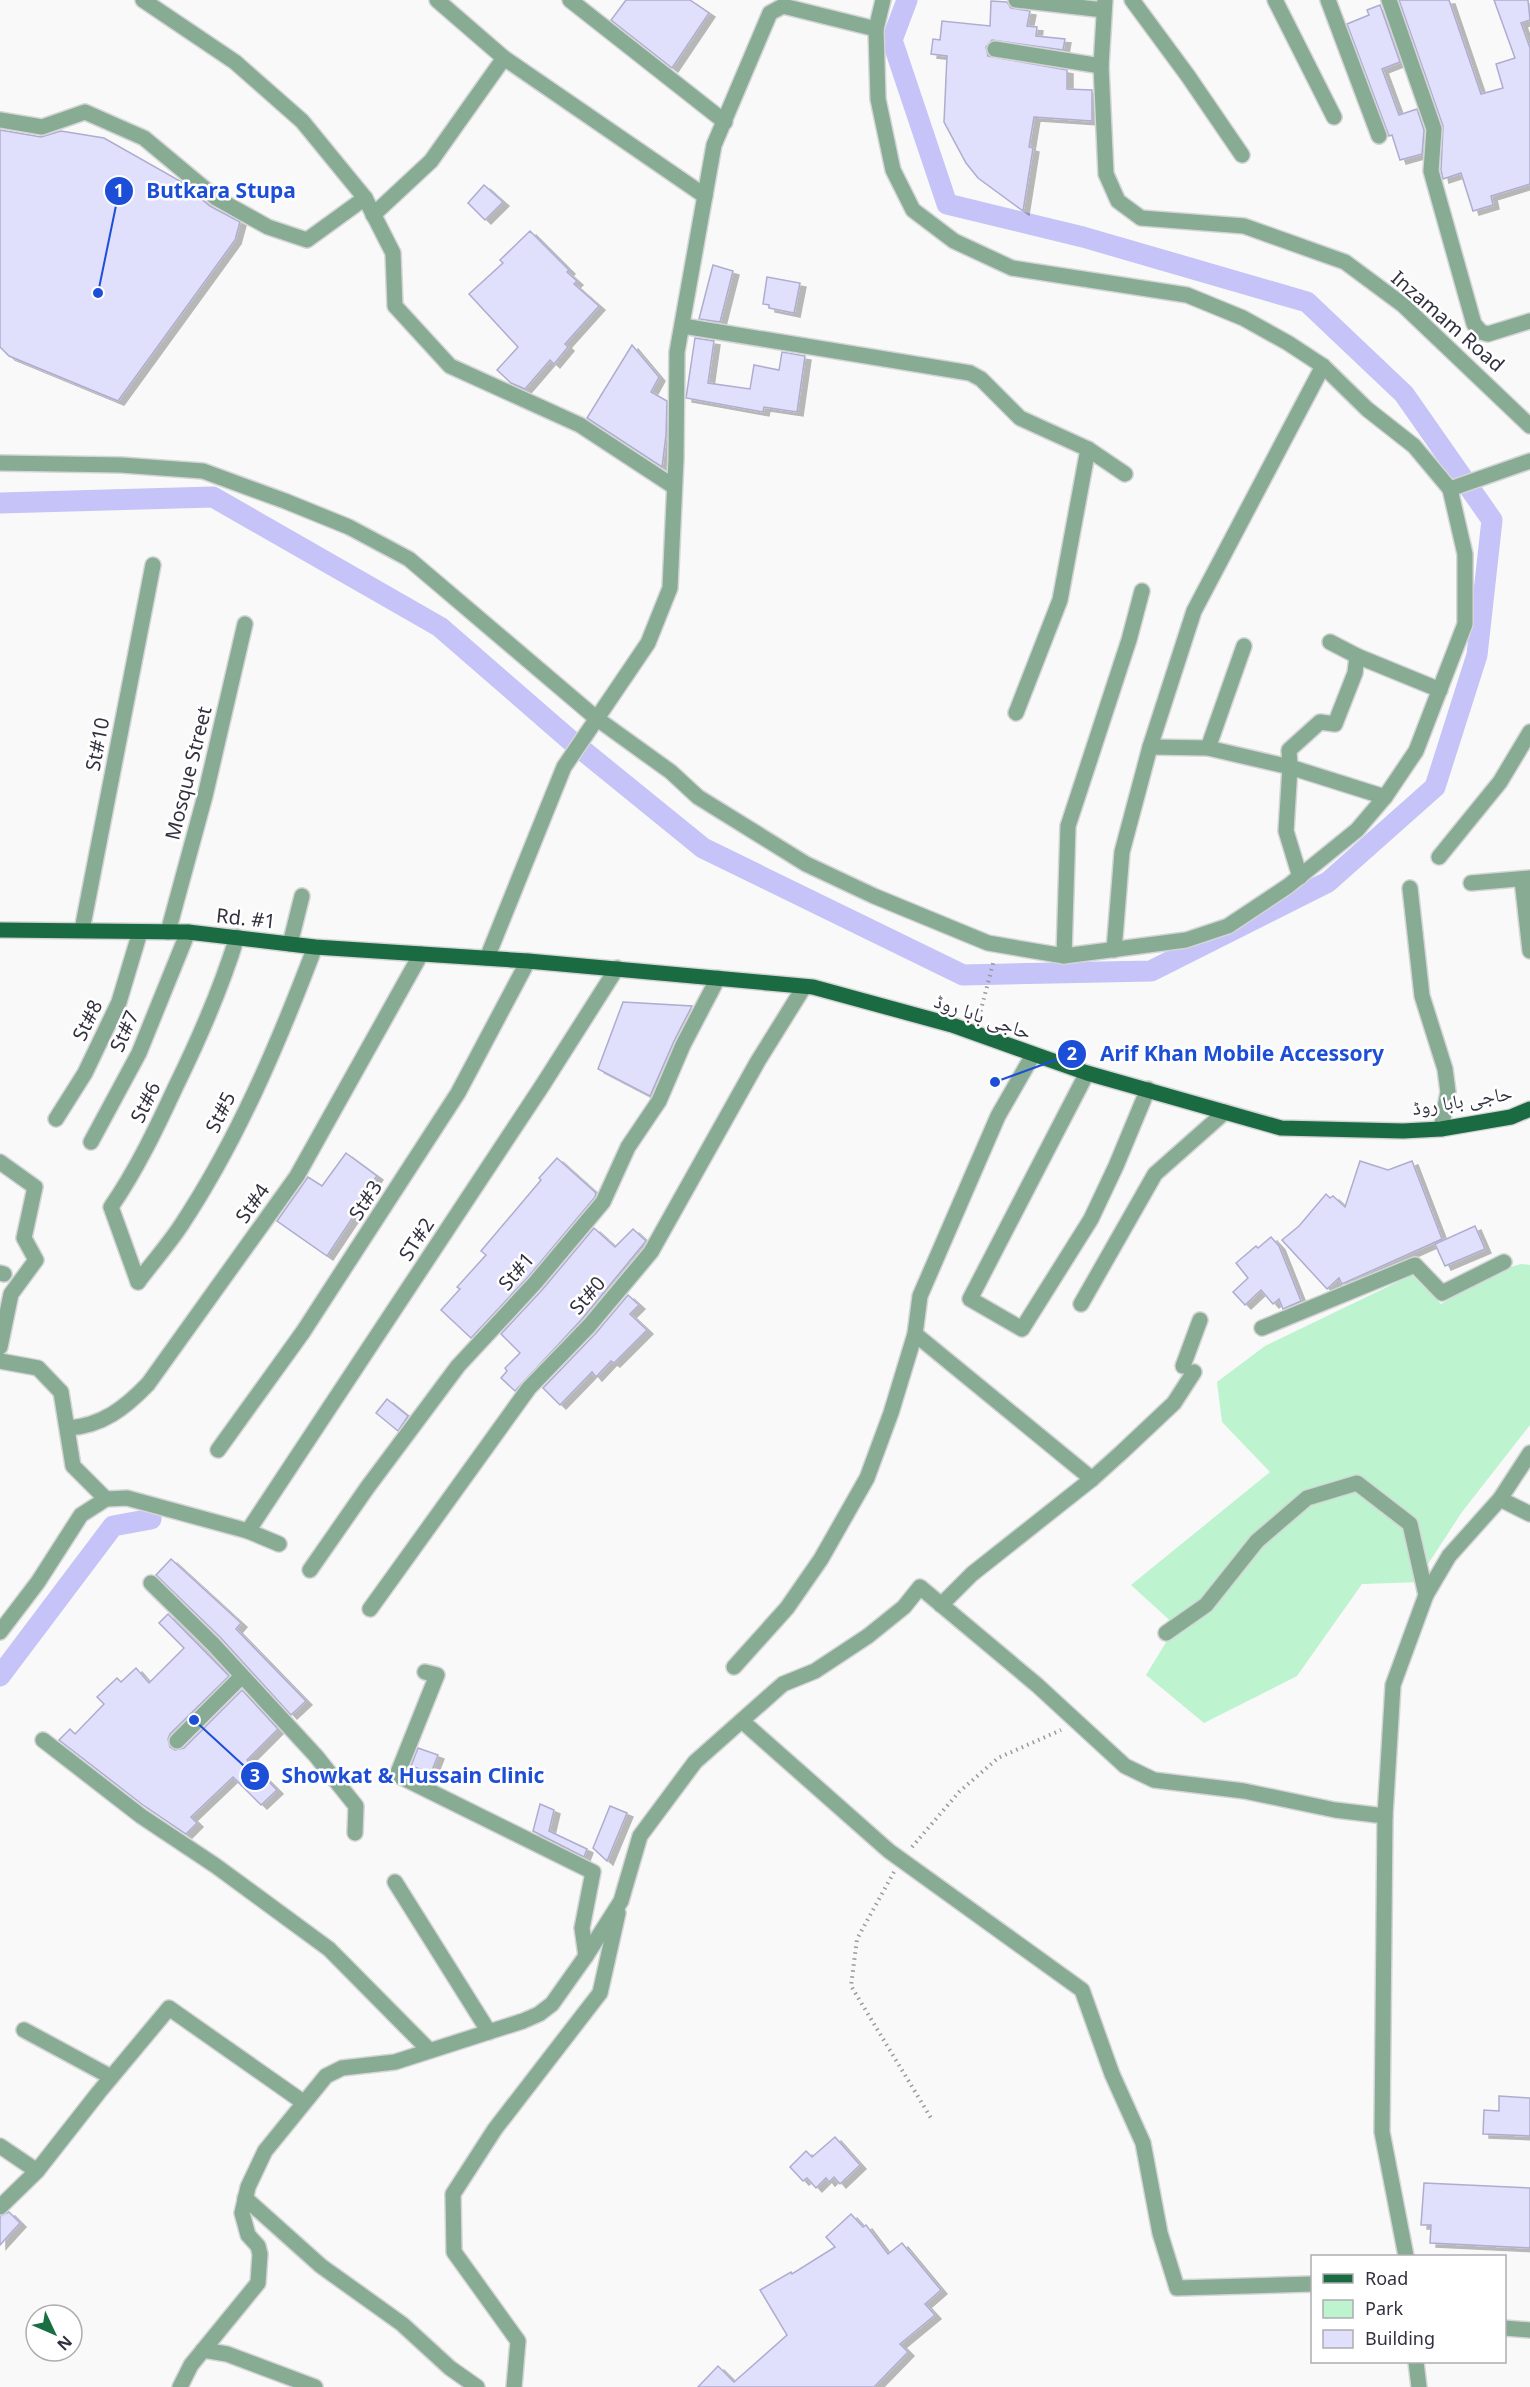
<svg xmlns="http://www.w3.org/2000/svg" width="1530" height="2387" font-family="'Noto Sans','Noto Naskh Arabic',sans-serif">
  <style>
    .green { fill: #bdf3cf }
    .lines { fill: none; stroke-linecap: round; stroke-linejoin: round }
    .canal { stroke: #c5c3f7; stroke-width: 21 }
    .building { fill: #e0dffc; stroke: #aeadcf; stroke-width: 1.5; filter: url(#shadow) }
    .minor-casing { stroke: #d5d5d8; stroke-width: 18 }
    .major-casing { stroke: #d5d5d8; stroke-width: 18 }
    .path { stroke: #98989f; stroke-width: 4; stroke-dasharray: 1.5 4.5; stroke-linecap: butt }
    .minor { stroke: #87ac93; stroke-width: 15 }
    .major { stroke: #1a6b41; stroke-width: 15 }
    .labels { text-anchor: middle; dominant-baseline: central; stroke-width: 5; stroke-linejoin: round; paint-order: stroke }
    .street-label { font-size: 20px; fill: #32313f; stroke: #fff }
    .leader { fill: none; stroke: #1d4ed8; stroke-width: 2 }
    .callout-dot { fill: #1d4ed8; stroke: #fff; stroke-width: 2 }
    .mark-label { font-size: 18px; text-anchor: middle; font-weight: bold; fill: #fff }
    .callout-label { font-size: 21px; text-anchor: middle; font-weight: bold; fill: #1d4ed8; stroke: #fff; stroke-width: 5; stroke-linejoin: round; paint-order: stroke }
  </style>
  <defs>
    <filter id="shadow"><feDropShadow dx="6" dy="4" stdDeviation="0" flood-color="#0004"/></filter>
  </defs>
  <rect width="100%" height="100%" fill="#f9f9f9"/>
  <polygon class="green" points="1521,1264 1530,1265 1530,1425 1462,1512 1428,1564 1426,1595 1421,1582 1362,1584 1297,1676 1204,1723 1146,1675 1176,1626 1131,1585 1270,1472 1222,1422 1217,1382 1265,1346 1412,1275 1441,1304 1500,1270"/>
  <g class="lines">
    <g class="canal">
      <polyline points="0,503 213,497 440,627 570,740 703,848 963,975 1151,971 1328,882 1435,787 1477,655 1492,520 1404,394 1307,302 1083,237 947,204 892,40 907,0"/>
      <polyline points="0,1676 113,1526 151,1519"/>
    </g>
  </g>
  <g class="building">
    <polygon points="626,0 690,0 709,13 672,68 611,20"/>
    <polygon points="1399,0 1449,0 1481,94 1503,88 1496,64 1515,58 1494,0 1528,0 1530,20 1521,23 1530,48 1530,184 1491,196 1493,205 1473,211 1461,173 1443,179 1441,170 1443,126"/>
    <polygon points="991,1 1007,2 1011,8 1030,11 1027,26 1037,27 1036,36 1065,39 1063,50 992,40 986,47 988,56 1067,70 1067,89 1092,90 1092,121 1034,117 1029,147 1033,148 1023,211 978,178 966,163 944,122 947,56 931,54 933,39 940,40 942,21 990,26"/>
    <polygon points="1380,5 1400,62 1382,69 1399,115 1417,109 1424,130 1422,154 1400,160 1392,135 1389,136 1347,24 1369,15 1367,10"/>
    <polygon points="0,130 41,137 61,131 104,138 180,181 210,206 240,222 235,240 118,401 9,356 0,347"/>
    <polygon points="484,185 503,202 485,220 468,203"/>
    <polygon points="530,231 569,270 567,272 577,281 574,284 599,306 565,344 568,347 554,364 550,360 525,389 511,383 497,370 518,347 469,294 503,263 500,260"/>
    <polygon points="713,265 733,271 720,322 699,319"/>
    <polygon points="767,277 800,283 794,313 769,308 769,305 763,304"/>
    <polygon points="695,338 714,341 708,383 750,389 754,365 779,370 782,352 805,356 797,412 764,407 763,412 686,398"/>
    <polygon points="632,345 659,377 651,392 667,401 666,435 662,467 587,418"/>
    <polygon points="623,1002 692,1006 674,1041 650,1096 598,1069"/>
    <polygon points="346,1153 377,1176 360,1199 363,1202 327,1256 277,1221 308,1177 322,1186"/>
    <polygon points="557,1158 596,1193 595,1197 528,1277 471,1338 441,1310 460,1289 457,1287 486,1255 481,1251 541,1180 539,1178"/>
    <polygon points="1360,1161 1388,1170 1412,1161 1442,1239 1342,1284 1339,1278 1327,1289 1282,1240 1299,1226 1326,1194 1330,1198 1333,1196 1345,1207"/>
    <polygon points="1475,1226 1485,1249 1445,1266 1435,1244"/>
    <polygon points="594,1228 615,1247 633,1229 646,1241 582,1319 515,1391 501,1378 507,1371 505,1368 520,1353 501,1334 542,1290"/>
    <polygon points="1271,1237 1279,1246 1301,1301 1283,1309 1279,1299 1273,1304 1261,1290 1245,1305 1233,1292 1248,1278 1236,1263 1256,1246 1258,1248"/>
    <polygon points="628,1295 639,1305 630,1314 647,1330 614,1363 611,1361 596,1377 592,1372 560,1405 543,1388 596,1333"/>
    <polygon points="387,1399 408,1416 398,1431 376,1413"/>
    <polygon points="171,1559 241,1623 236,1629 306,1701 291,1715 220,1637 156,1575"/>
    <polygon points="168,1614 229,1676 170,1734 168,1739 170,1747 175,1750 184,1748 242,1690 278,1729 247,1760 277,1790 261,1805 233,1777 191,1817 197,1823 186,1834 143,1805 59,1740 70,1729 75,1734 104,1704 97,1697 117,1678 121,1682 136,1668 149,1683 184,1648 159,1623"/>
    <polygon points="418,1748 438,1755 431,1773 411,1766"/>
    <polygon points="540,1804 554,1810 549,1831 587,1849 584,1857 533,1831"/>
    <polygon points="610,1806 627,1813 607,1861 593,1848"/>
    <polygon points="1499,2096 1530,2098 1530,2136 1483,2134 1484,2110 1499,2111"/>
    <polygon points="835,2137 860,2165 840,2184 834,2177 829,2182 826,2178 816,2188 807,2178 803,2181 790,2167 806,2151 812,2157"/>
    <polygon points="1424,2183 1530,2188 1530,2248 1430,2243 1431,2225 1421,2225"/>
    <polygon points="9,2212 20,2223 0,2245 0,2216"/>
    <polygon points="851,2214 863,2227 866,2225 888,2254 902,2243 941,2290 925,2304 935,2315 900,2344 908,2352 874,2387 698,2387 718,2366 734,2382 787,2335 760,2290 791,2272 792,2274 835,2247 826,2237"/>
  </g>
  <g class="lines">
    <defs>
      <g id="minor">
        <polyline points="143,0 235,62 302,121 365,198 393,253 395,306 450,366 580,425 673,486"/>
        <polyline points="437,0 504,58 705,196"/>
        <polyline points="570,0 725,122"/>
        <polyline points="1016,0 1104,10"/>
        <polyline points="1105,0 1101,66 1106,174 1118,201 1141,218 1244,226 1345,262 1403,305 1530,426"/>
        <polyline points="1132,0 1188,76 1242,155"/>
        <polyline points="1275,0 1334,117"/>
        <polyline points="1328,0 1379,136"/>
        <polyline points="1389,0 1434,129 1431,171 1474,324 1481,332 1488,334 1530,321"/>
        <polyline points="995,49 1101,66"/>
        <polyline points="0,120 42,127 85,112 144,138 216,198 268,227 307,240 365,198"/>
        <polyline points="373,215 431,161 504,58"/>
        <polyline points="683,326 970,373 981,379 1020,418 1088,449 1125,474"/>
        <polyline points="0,463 121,465 203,471 285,501 349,527 409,559 596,718 671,772 698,797 806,864 874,896 988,943 1064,956 1186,940 1228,926 1288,886 1357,830 1385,797 1416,751 1465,624 1465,554 1450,489 1414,446 1367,409 1323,366 1288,343 1243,318 1187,295 1012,268 954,241 913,210 893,170 878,99 876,29 883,0"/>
        <polyline points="1450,489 1530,461"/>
        <polyline points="1330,642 1357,656 1440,690"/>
        <polyline points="1016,713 1060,600 1088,449"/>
        <polyline points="1150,747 1208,748 1290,767 1385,797"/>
        <polyline points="1208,748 1244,646"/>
        <polyline points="1439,857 1500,782 1530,732"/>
        <polyline points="1300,877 1286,831 1290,767 1289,750 1320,722 1335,724 1355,673 1357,656"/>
        <polyline points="1522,880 1530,951"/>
        <polyline points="1471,883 1530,878"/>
        <polyline points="1410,888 1422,996 1445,1069 1448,1092 1441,1129"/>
        <polyline points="82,930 153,565"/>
        <polyline points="168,932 205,796 245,624"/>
        <polyline points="290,944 302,896"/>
        <polyline points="1114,950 1122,852 1150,747 1194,611 1323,366"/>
        <polyline points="1064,956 1068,826 1129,640 1142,591"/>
        <polyline points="487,958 564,767 648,643 670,588 676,459 677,352 714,145 770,13 783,6 876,29"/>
        <polyline points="1087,1073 970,1299 1022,1329 1091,1219 1116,1166 1148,1089"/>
        <polyline points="56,1119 85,1073 119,1002 140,932"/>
        <polyline points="91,1142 139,1053 188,932"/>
        <polyline points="0,1162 35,1187 24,1238 36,1260 11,1294 0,1347"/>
        <polyline points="0,1273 4,1274"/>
        <path d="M 138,1282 C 152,1263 169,1244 182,1224 C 238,1139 279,1042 315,947"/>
        <path d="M 138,1282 L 111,1207 C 137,1169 157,1127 176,1086 C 200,1037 221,989 237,937"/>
        <polyline points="1081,1304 1155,1174 1225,1112"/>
        <polyline points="1262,1328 1415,1265 1442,1293 1504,1262"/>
        <polyline points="915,1334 1092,1479"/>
        <polyline points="0,1361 38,1368 61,1392 73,1466 106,1499"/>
        <polyline points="1183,1366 1200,1320"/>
        <path d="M 68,1428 C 102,1426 125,1408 148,1384 L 297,1176 L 421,954"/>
        <polyline points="218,1450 303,1332 458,1093 528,961"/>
        <polyline points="1500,1499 1530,1514"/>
        <polyline points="248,1531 542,1086 617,968"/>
        <polyline points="310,1570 367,1488 458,1366 535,1283 603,1202 628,1147 659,1101 683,1045 718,978"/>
        <polyline points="151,1583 213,1644 316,1756 356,1806 355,1833"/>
        <polyline points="941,1605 972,1574 1092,1479 1122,1452 1174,1403 1194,1372"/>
        <polyline points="370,1609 529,1388 589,1326 651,1252 758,1061 804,987"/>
        <polyline points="0,1632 38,1582 81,1515 106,1499 127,1498 248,1531 279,1544"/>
        <polyline points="1166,1633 1206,1605 1257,1541 1307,1498 1357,1483 1410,1524 1426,1595"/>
        <polyline points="734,1667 787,1608 821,1559 867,1478 891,1413 915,1334 920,1296 998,1116 1033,1055"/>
        <polyline points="425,1672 437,1675 397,1775 593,1872 582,1928 586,1956"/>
        <polyline points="742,1721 889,1851 1082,1990 1112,2074 1143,2143 1160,2233 1177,2288 1312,2284"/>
        <polyline points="43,1740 141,1816 216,1866 329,1949 429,2050"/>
        <polyline points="177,1741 241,1677"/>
        <polyline points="395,1882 489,2032"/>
        <polyline points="24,2030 111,2077"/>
        <polyline points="0,2146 37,2171"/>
        <polyline points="245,2198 321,2266 402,2324 450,2368 477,2387"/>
        <polyline points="0,2207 37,2171 99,2092 169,2008 303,2102"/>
        <polyline points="1406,2256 1382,2132 1385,1816 1393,1685 1426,1595 1449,1556 1500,1499 1530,1453"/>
        <polyline points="1504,2328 1530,2330"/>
        <polyline points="203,2350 227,2354 315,2387"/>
        <polyline points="1416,2362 1419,2387"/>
        <polyline points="180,2387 191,2365 258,2283 260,2254 258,2246 248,2235 242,2213 248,2187 265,2151 326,2076 342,2068 395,2062 523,2021 539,2014 552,2004 586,1956 621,1901 640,1836 695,1762 783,1684 815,1671 868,1636 904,1607 920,1587 1037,1685 1125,1766 1154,1780 1244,1791 1335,1810 1385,1816"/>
        <polyline points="514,2387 518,2341 454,2252 453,2194 495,2129 600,1993 618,1913"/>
      </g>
      <polyline id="major" points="0,930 188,932 315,947 528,961 813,987 952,1025 1087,1073 1281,1128 1403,1131 1441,1129 1511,1117 1530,1109"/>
    </defs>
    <use href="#minor" class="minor-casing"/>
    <use href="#major" class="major-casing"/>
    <g class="path">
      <polyline points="979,1017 994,960"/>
      <polyline points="912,1847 959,1792 998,1758 1061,1730"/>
      <polyline points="894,1872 857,1939 851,1986 931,2118"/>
    </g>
    <use href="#minor" class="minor"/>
    <use href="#major" class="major"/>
  </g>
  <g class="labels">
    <g class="street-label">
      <text transform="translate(1448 321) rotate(41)">Inzamam Road</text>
      <text transform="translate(97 744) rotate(-79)">St#10</text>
      <text transform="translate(188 773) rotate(-76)">Mosque Street</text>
      <text transform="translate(246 918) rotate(6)">Rd. #1</text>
      <text transform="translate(983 1016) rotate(19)">حاجی بابا روڈ</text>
      <text transform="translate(87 1020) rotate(-64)">St#8</text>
      <text transform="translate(124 1031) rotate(-66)">St#7</text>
      <text transform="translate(1462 1100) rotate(-9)">حاجی بابا روڈ</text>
      <text transform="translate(145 1102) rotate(-64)">St#6</text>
      <text transform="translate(220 1112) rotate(-64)">St#5</text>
      <text transform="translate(365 1200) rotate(-57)">St#3</text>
      <text transform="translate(252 1203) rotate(-55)">St#4</text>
      <text transform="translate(416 1239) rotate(-57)">ST#2</text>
      <text transform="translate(516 1271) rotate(-49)">St#1</text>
      <text transform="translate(587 1295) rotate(-49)">St#0</text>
    </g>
  </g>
  <path class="leader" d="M98 293L119 191M995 1082L1072 1054M194 1720L255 1776"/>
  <g class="callout-dot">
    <circle cx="98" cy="293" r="6"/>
    <circle cx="995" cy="1082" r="6"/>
    <circle cx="194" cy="1720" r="6"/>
    <circle cx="119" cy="191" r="15"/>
    <circle cx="1072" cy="1054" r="15"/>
    <circle cx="255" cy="1776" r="15"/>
  </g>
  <g class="mark-label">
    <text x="119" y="197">1</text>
    <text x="1072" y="1060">2</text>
    <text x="255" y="1782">3</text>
  </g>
  <g class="callout-label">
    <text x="221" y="198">Butkara Stupa</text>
    <text x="1242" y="1061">Arif Khan Mobile Accessory</text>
    <text x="413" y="1783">Showkat &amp; Hussain Clinic</text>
  </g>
  <rect x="1311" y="2255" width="195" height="108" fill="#ffffff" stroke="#adadb2" stroke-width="1.5"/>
  <rect x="1323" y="2274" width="30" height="9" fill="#1a6b41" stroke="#adadb2" stroke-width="1.5"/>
  <text x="1365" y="2285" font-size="18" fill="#32313f">Road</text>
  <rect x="1323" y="2300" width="30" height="18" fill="#bdf3cf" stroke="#adadb2" stroke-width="1.5"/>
  <text x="1365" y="2315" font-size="18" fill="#32313f">Park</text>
  <rect x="1323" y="2330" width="30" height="18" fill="#e0dffc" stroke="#adadb2" stroke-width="1.5"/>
  <text x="1365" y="2345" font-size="18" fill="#32313f">Building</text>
  <g transform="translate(54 2333) rotate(134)"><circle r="28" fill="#ffffff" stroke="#adadb2" stroke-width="1.5"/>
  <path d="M0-4.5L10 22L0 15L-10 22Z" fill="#186f42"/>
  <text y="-9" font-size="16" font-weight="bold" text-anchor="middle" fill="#32313f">N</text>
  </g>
</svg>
